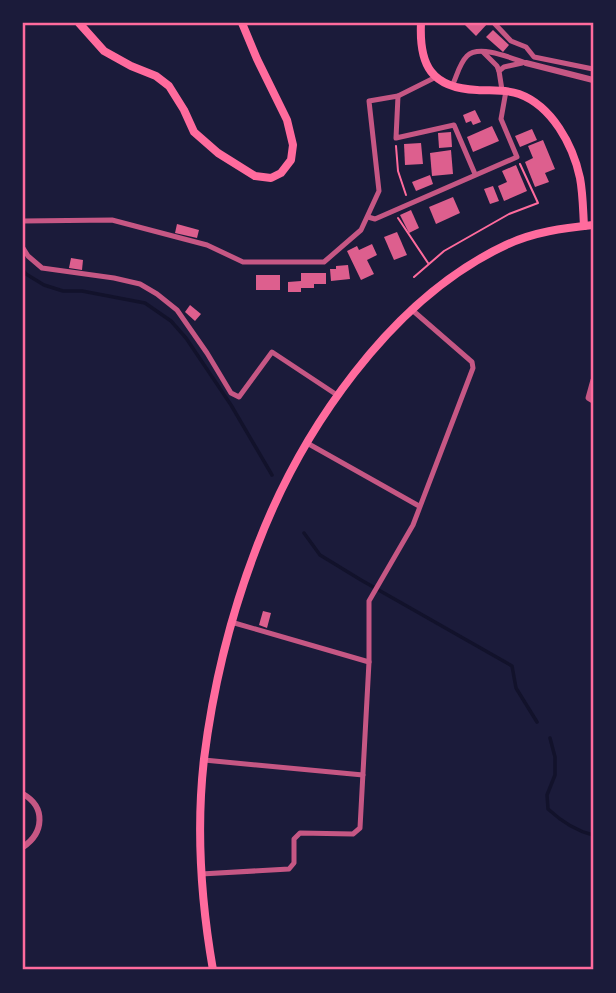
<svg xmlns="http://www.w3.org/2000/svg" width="616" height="993" font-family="'Asap Condensed',sans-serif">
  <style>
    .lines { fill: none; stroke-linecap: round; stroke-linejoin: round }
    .stream { stroke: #12122b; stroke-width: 3.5 }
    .building { fill: #dd5f8e }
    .path { stroke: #ff6b9d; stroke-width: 2 }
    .minor { stroke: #c65784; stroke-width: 5 }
    .tertiary { stroke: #c65784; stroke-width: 6 }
    .primary { stroke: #ff6b9d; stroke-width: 8 }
    .neatline { fill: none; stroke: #ff6b9d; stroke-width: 2.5 }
  </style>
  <rect width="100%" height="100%" fill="#1b1b3a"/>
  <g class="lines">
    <g class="stream">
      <polyline points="23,270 26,274 44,285 63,291 82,291 145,303 171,321 186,338 231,405 272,475"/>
      <polyline points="304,533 320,555 361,580 512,666 516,688 537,722"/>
      <path d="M 550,738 L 555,757 L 555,775 L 547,795 L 548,809 C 561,821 576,831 593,835"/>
    </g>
  </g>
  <g class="building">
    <polygon points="467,23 488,23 476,36 465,25"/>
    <polygon points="493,30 509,45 503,52 486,37"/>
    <polygon points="475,110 481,122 473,125 471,121 466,123 463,115"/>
    <polygon points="492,126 499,141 473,152 467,137"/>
    <polygon points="532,129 537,140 520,147 515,136"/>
    <polygon points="451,132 452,147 439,148 438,133"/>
    <polygon points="543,140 555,169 545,173 549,182 535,187 525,162 533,158 528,146"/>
    <polygon points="421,143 423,164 405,165 404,144"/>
    <polygon points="451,150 453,174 432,176 430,153"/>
    <polygon points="516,165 527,191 504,201 498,186 507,182 502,171"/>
    <polygon points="430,175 433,184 416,191 412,182"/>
    <polygon points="493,186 499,201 490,204 484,189"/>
    <polygon points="453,197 460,213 436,224 429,207"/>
    <polygon points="411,210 419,228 409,233 400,215"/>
    <polygon points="177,224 199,230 197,238 175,233"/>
    <polygon points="397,232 407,255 394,260 384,237"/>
    <polygon points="372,244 377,255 367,260 374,274 361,280 347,251 357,246 359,250"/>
    <polygon points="71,258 83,260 82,270 69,268"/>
    <polygon points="348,265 350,279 331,281 330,269 336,269 336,266"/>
    <polygon points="301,273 326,273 326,284 314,284 314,288 301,288 301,292 288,292 288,282 301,281"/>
    <rect x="256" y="275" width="24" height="15"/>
    <polygon points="190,305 201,314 195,321 185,312"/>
    <polygon points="263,611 271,613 267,628 259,625"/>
  </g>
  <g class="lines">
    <g class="path">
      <polyline points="396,146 398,171 406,195"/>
      <polyline points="398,218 428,263"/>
      <polyline points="414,277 444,251 509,214 538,203 520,164"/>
    </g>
    <g class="minor">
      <polyline points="494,23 511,41 526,47 534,57 593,69"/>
      <polyline points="483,52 497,66 499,71"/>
      <path d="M 452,86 C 457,76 459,64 467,56 C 479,44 511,58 526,63"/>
      <polyline points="502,90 499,71 504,67 522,63"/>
      <polyline points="398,96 396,138 454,125 475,174"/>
      <polyline points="368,217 375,219 517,157 501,119 506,91"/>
      <polyline points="23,221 112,220 207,245 243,262 324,262 361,230 379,191 369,101 398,96 436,77"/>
      <polyline points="23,248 28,256 42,268 114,278 140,284 157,294 177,310 207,353 231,393 239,397 272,352 337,395"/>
      <polyline points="593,380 588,398 593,401"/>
      <polyline points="307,443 419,506"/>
      <polyline points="231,622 369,662"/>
      <polyline points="204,760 363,775"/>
      <polyline points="201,874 289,869 294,863 294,839 300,833 353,834 360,828 369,662 369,601 413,525 473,368 472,362 411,309"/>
    </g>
    <g class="tertiary">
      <polyline points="526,63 593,80"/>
      <path d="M 23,794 C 46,807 44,833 23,847"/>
    </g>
    <g class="primary">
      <polyline points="79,23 104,51 131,66 156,76 169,86 184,110 194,132 218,153 255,176 271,178 281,173 291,160 293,145 287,120 257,59 242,23"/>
      <path d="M 421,23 C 419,65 431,88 477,90 C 491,91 505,89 519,94 C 552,106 573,145 580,178 C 583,194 583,210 584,226"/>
      <path d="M 213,970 C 201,901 196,829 204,759 C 213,687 230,617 256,549 C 300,432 390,299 506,245 C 533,232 564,228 593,225"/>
    </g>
  </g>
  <rect width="616" height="993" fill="none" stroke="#1b1b3a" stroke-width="49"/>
  <rect x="24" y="24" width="568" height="944" class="neatline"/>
</svg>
